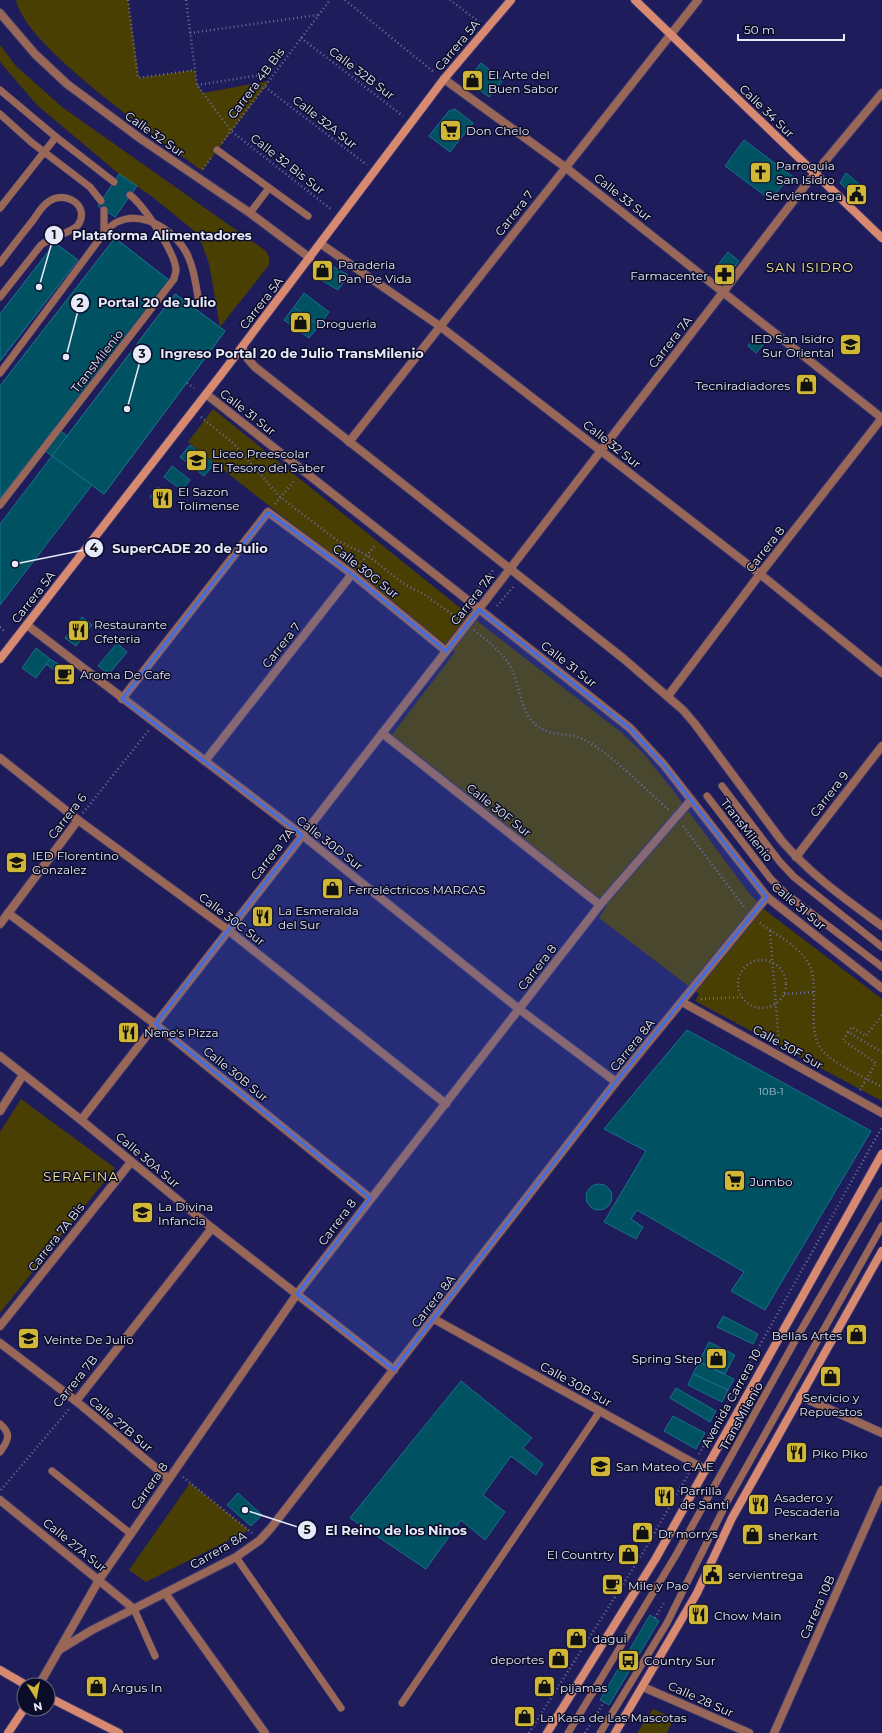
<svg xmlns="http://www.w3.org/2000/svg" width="882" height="1733" font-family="Montserrat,sans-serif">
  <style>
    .green { fill: #4a3f02 }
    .building { fill: #005263; stroke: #157389 }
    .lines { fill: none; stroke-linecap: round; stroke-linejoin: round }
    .service-casing { stroke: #36356e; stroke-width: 8 }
    .minor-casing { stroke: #36356e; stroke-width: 10 }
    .tertiary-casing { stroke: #36356e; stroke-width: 10 }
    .secondary-casing { stroke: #36356e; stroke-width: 10 }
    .path { stroke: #6d6d99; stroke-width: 2.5; stroke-dasharray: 1 3; stroke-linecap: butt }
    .service { stroke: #986758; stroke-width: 7 }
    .minor { stroke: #986758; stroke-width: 8 }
    .tertiary { stroke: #986758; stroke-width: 8 }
    .secondary { stroke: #d88a71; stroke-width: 8 }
    .marked { fill: #456ddf; fill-opacity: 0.2; stroke: #456ddf; stroke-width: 3; stroke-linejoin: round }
    .labels { text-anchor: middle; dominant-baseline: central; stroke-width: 3; stroke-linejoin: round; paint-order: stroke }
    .number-label { font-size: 10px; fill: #acc3d4 }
    .street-label { font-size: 12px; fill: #e6e9f9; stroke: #0b0c27 }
    .poi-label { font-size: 12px; fill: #e6e9f9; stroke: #0b0c27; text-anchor: start }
    .neighbourhood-label { font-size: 13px; letter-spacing: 1px; fill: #f4e395; stroke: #0b0c27 }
    .leader { fill: none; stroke: #e6e9f9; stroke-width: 1.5 }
    .callout-dot { fill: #e6e9f9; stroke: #0b0c27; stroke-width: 1.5 }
    .mark-label { font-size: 12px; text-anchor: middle; font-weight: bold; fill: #111 }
    .callout-label { font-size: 13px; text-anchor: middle; font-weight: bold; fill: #e6e9f9; stroke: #0b0c27; stroke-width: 3; stroke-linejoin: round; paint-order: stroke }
  </style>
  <rect width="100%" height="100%" fill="#1e1c5b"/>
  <g class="green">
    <path d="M 16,0 L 128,0 L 139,78 L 195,70 L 197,85 L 203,93 L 269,81 L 202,171 C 161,139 25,47 16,0 Z"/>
    <polygon points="0,45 16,66 62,107 266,251 269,257 269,265 220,327 209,264 202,244 193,230 154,198 119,174 37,105 0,62"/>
    <polygon points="213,409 459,607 622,733 644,754 672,789 748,892 765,910 882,999 882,1101 695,1001 699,994 599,918 607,905 391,736 455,652 188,442"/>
    <polygon points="21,1099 115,1168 0,1313 0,1132"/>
    <polygon points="190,1483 249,1530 146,1582 129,1570"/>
    <polygon points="653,1709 674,1718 667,1733 637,1733"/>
  </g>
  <g class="building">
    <polygon points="481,63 503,80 489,97 469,82 469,78"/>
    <polygon points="455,109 473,123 450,152 429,136 449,111"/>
    <polygon points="744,140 796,179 793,184 787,179 771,200 725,166"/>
    <polygon points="846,173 859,184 851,193 840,183"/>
    <polygon points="119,174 137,186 115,217 98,206"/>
    <polygon points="859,184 865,190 858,199 851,193"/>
    <polygon points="115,238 170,281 55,427 67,436 175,294 225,331 104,494 40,447 0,498 0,386"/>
    <polygon points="115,238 170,281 0,498 0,386"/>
    <polygon points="55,243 78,260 0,361 0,314"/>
    <polygon points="55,243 78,260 0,361 0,314"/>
    <polygon points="728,252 739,261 725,279 714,270"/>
    <polygon points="329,264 348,275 338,290 316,277 323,265"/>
    <polygon points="304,293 329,312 319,326 294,307"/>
    <polygon points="175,294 225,331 104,494 52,456"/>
    <polygon points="294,307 319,326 309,338 284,320"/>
    <polygon points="754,338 763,345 756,353 748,346"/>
    <polygon points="807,377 814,383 805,393 798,388"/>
    <polygon points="55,427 67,436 52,456 40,447"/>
    <polygon points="190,445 214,464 204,476 180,457"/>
    <polygon points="52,456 92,485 0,605 0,524"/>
    <polygon points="172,466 190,480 182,490 164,477"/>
    <polygon points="158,487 173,499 166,509 150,497"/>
    <polygon points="82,617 92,625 76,646 65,638"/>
    <polygon points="117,643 127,652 109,674 98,666"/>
    <polygon points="36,648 50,659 36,678 22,668"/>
    <polygon points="50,659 63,667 58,673 46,664"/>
    <polygon points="63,667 72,674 67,680 58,673"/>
    <polygon points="687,1030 871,1131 765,1310 731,1291 744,1272 637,1210 631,1219 643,1227 636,1239 604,1222 646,1151 604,1129"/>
    <circle cx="599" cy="1197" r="13"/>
    <polygon points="723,1316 758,1334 753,1344 717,1327"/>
    <polygon points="709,1342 735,1355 725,1374 699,1362"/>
    <polygon points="699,1362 734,1379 728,1390 693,1374"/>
    <polygon points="693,1374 728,1390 722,1402 688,1385"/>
    <polygon points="461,1381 532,1438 523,1448 543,1464 536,1475 511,1456 483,1495 505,1512 485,1540 461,1520 426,1569 350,1518"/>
    <polygon points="676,1388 716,1411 710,1422 670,1398"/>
    <polygon points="673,1416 705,1433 696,1449 664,1431"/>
    <polygon points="238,1493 262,1515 251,1526 227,1505"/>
    <polygon points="650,1615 659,1621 609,1705 600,1700"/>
  </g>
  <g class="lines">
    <defs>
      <g id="service">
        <polyline points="0,90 56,137 114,182"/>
        <polyline points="0,114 31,142 90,187 101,201"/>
        <polyline points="217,150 308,216"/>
        <polyline points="0,208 56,137"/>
        <polyline points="104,210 104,233"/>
        <polyline points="250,213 269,188"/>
        <path d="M 0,263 C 11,248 23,233 34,219 C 38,213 42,206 48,202 C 65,189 91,206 78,225 C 73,232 51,237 41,245 L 0,297"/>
        <path d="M 0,373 L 104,233 C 128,203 170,224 186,252 C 194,267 196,286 199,303"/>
        <path d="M 0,505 L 174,279 C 174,277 176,273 176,270 C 175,252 144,206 130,195"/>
        <polyline points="722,786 780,862 794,877 882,947"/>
        <polyline points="707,796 770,878 785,893 882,967"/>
        <path d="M 0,1424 C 12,1434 8,1441 0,1452"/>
        <polyline points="52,1471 131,1534"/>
        <polyline points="236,1557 341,1708"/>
        <polyline points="134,1609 155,1656"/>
        <polyline points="402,1703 600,1411"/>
        <polyline points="568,1733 676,1555 800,1332 882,1191"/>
        <polyline points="600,1733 667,1623 728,1500 882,1226"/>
      </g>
      <g id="minor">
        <polyline points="444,79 565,167 882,418"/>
        <polyline points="321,244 441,327 760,574 882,673"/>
        <polyline points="349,442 698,0"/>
        <polyline points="27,625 302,835 519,1009 616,1082"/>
        <polyline points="668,696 760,574 882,418"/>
        <polyline points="122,699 268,512 352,574 446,651"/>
        <polyline points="382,733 600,905"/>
        <polyline points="0,758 78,820 228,930 446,1104"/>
        <polyline points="205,761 352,574"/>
        <polyline points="796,857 882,746"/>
        <polyline points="8,913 155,1024 370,1198"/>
        <polyline points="0,924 78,820"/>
        <polyline points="682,1002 882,1113"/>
        <polyline points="0,1111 23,1075"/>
        <polyline points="81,1120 479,609 811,178 882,93"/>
        <polyline points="434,1319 706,1470"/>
        <polyline points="0,1326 131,1162"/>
        <polyline points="0,1343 76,1401 169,1479"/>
        <polyline points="800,1396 882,1433"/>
        <polyline points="76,1401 212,1228"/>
        <polyline points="0,1500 134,1609"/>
        <polyline points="165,1593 265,1733"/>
        <polyline points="59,1650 99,1580 297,1294 600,905 691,800"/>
        <polyline points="643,1687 749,1733"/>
        <polyline points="774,1733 882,1490"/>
      </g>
      <g id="tertiary">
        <polyline points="0,13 35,54 67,84 141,139 250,213 310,258"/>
        <path d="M 242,347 L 248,359 L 255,367 L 624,659 L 683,710 L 695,724 L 781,840 C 812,876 844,898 882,926"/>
        <polyline points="206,394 630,728 664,765 767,897 882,988"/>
        <polyline points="0,1056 81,1120 212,1228 394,1370"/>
        <polyline points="39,1685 59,1650 92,1630 236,1557 260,1540 271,1528 616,1082 767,897"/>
      </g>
      <g id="secondary">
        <polyline points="635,0 882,238"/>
        <polyline points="0,659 220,376 444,79 511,0"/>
        <polyline points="0,1670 26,1685"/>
        <polyline points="48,1697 119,1733"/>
        <polyline points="8,1733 24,1709"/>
        <polyline points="547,1733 656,1558 882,1154"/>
        <polyline points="615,1733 697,1593 732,1518 882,1251"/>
      </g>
    </defs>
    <use href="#service" class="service-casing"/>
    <use href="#minor" class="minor-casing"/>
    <use href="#tertiary" class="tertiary-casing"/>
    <use href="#secondary" class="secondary-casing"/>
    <g class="path">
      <polyline points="128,0 138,78 195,70"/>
      <polyline points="186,0 197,85 231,131 332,210"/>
      <polyline points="345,0 435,73"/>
      <polyline points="450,0 479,22"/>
      <polyline points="190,33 318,15"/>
      <polyline points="301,38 403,116"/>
      <polyline points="197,85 261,75"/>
      <polyline points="265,87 367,165"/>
      <polyline points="222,143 330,0"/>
      <polyline points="203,169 211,158"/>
      <polyline points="187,383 194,388"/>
      <polyline points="201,417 234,444 280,497 338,541 367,555 404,584 425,595 459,619"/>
      <polyline points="275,504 295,480"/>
      <polyline points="359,566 376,544"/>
      <polyline points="474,593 494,569"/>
      <polyline points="497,606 514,586"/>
      <polyline points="0,627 4,631"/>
      <path d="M 474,630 C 487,641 500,650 509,664 C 521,683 518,709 536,725 C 550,737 569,732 585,740 C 612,755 645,789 669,810"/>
      <polyline points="83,813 149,730"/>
      <polyline points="683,826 745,908"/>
      <path d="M 760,923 C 775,934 797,945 807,961 C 823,985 804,1028 822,1050 C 835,1065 864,1077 882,1087"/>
      <polyline points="770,931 779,1044"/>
      <circle cx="762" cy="984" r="24"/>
      <polyline points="784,994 814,992"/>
      <polyline points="701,999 741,997"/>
      <polyline points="848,1032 852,1027 866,1036 882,1015"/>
      <polyline points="860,1090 876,1063 843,1040 848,1032 882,1052"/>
      <polyline points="699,1454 882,1127"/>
      <polyline points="183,1477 252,1533"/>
      <polyline points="1,1490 70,1408"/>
      <polyline points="655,1618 665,1601"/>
      <polyline points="529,1733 644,1551 689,1473"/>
      <polyline points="585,1733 604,1702"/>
    </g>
    <use href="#service" class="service"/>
    <use href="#minor" class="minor"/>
    <use href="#tertiary" class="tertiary"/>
    <use href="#secondary" class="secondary"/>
  </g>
  <path class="marked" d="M 268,512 L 352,574 L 446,651 L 479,609 L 630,728 L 664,765 L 767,897 L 616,1082 L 394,1370 L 297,1294 L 370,1198 L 155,1024 L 302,835 L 122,699 Z"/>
  <defs>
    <symbol id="shop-square" viewBox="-11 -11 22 22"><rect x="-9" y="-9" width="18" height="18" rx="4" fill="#d0b736" stroke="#0b0c27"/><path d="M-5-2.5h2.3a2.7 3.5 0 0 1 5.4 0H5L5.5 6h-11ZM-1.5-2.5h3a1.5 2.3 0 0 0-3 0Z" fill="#111"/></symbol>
    <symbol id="supermarket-square" viewBox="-11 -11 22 22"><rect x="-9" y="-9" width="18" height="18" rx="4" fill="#d0b736" stroke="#0b0c27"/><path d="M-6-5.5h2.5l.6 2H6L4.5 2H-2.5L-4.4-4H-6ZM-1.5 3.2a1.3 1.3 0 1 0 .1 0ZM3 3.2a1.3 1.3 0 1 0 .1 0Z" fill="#111"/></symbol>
    <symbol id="church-square" viewBox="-11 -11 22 22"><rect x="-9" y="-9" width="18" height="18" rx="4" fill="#d0b736" stroke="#0b0c27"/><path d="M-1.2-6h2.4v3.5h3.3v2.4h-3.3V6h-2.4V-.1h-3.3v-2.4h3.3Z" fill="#111"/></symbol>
    <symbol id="civic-square" viewBox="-11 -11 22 22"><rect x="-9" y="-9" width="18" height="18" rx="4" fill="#d0b736" stroke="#0b0c27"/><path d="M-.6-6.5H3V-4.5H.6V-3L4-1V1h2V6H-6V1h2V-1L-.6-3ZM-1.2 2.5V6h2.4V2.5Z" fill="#111"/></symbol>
    <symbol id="pharmacy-square" viewBox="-11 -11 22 22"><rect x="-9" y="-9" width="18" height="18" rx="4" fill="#d0b736" stroke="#0b0c27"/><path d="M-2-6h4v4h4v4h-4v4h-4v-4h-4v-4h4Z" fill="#111"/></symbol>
    <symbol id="school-square" viewBox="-11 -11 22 22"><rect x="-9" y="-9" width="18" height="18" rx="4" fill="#d0b736" stroke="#0b0c27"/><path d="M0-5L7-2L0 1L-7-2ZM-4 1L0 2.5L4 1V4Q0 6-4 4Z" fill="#111"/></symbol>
    <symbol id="restaurant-square" viewBox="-11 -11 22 22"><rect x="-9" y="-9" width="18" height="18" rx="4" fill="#d0b736" stroke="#0b0c27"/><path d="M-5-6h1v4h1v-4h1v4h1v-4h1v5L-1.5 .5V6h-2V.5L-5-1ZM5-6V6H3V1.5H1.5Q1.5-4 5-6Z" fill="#111"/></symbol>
    <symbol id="cafe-square" viewBox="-11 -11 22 22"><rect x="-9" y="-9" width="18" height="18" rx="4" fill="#d0b736" stroke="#0b0c27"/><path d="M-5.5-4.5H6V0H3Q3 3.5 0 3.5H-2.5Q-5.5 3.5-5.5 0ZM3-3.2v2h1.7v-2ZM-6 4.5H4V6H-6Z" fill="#111"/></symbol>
    <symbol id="university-square" viewBox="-11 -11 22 22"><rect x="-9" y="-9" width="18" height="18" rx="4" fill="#d0b736" stroke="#0b0c27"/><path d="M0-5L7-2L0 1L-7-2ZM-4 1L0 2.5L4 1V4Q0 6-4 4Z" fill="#111"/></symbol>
    <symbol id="bus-square" viewBox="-11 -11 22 22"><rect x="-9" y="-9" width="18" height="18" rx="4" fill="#d0b736" stroke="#0b0c27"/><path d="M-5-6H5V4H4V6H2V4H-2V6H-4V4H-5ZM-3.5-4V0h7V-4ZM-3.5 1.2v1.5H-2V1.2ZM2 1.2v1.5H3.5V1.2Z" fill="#111"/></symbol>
  </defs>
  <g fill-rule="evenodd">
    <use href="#shop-square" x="460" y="68" width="25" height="25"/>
    <use href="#supermarket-square" x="438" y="118" width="25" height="25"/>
    <use href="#church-square" x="748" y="160" width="25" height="25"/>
    <use href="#civic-square" x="844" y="182" width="25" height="25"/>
    <use href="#shop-square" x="310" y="258" width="25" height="25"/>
    <use href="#pharmacy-square" x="712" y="262" width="25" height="25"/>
    <use href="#shop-square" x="288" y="310" width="25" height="25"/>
    <use href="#school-square" x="838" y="332" width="25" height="25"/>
    <use href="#shop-square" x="794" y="372" width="25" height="25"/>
    <use href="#school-square" x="184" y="448" width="25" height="25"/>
    <use href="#restaurant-square" x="150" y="486" width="25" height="25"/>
    <use href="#restaurant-square" x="66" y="618" width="25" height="25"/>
    <use href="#cafe-square" x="52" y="662" width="25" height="25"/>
    <use href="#school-square" x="4" y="850" width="25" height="25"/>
    <use href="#shop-square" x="320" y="876" width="25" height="25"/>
    <use href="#restaurant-square" x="250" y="904" width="25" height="25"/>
    <use href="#restaurant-square" x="116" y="1020" width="25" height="25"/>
    <use href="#supermarket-square" x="722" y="1168" width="25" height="25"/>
    <use href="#school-square" x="130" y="1200" width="25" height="25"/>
    <use href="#shop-square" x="844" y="1322" width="25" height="25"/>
    <use href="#school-square" x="16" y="1326" width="25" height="25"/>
    <use href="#shop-square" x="704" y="1346" width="25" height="25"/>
    <use href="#shop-square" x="818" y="1364" width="25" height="25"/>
    <use href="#restaurant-square" x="784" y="1440" width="25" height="25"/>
    <use href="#university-square" x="588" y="1454" width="25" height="25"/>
    <use href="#restaurant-square" x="652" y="1484" width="25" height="25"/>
    <use href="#restaurant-square" x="746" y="1492" width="25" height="25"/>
    <use href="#shop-square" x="630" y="1520" width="25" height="25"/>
    <use href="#shop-square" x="740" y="1522" width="25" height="25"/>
    <use href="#shop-square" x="616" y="1542" width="25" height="25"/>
    <use href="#civic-square" x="700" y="1562" width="25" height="25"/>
    <use href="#cafe-square" x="600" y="1572" width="25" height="25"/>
    <use href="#restaurant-square" x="686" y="1602" width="25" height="25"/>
    <use href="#shop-square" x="564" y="1626" width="25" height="25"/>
    <use href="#shop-square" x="546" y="1646" width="25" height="25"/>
    <use href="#bus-square" x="616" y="1648" width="25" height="25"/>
    <use href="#shop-square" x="84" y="1674" width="25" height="25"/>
    <use href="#shop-square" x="532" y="1674" width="25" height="25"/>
    <use href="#shop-square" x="512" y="1704" width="25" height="25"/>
  </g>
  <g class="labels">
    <g class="number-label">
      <text x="771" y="1091">10B-1</text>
    </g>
    <g class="street-label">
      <text transform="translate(457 45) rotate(-50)">Carrera 5A</text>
      <text transform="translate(362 73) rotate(37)">Calle 32B Sur</text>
      <text transform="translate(256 83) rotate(-53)">Carrera 4B Bis</text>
      <text transform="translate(767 111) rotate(44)">Calle 34 Sur</text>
      <text transform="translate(325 122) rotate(38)">Calle 32A Sur</text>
      <text transform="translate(155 134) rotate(35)">Calle 32 Sur</text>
      <text transform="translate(288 164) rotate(38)">Calle 32 Bis Sur</text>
      <text transform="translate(623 197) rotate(38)">Calle 33 Sur</text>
      <text transform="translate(514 213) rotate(-52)">Carrera 7</text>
      <text transform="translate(261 303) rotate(-52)">Carrera 5A</text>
      <text transform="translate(670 342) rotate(-52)">Carrera 7A</text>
      <text transform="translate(97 361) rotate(-52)">TransMilenio</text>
      <text transform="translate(248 412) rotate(38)">Calle 31 Sur</text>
      <text transform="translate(612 444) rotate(38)">Calle 32 Sur</text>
      <text transform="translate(765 549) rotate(-52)">Carrera 8</text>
      <text transform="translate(366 571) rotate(38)">Calle 30G Sur</text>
      <text transform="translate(33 597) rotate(-52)">Carrera 5A</text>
      <text transform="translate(472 599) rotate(-52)">Carrera 7A</text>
      <text transform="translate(281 645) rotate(-52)">Carrera 7</text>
      <text transform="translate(569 664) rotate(38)">Calle 31 Sur</text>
      <text transform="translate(829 794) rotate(-52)">Carrera 9</text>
      <text transform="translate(499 810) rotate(38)">Calle 30F Sur</text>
      <text transform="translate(67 816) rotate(-52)">Carrera 6</text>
      <text transform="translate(747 830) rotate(52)">TransMilenio</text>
      <text transform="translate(330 843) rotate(38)">Calle 30D Sur</text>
      <text transform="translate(272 854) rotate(-52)">Carrera 7A</text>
      <text transform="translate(799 906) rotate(40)">Calle 31 Sur</text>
      <text transform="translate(232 919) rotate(37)">Calle 30C Sur</text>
      <text transform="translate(537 967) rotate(-52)">Carrera 8</text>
      <text transform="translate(632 1045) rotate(-51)">Carrera 8A</text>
      <text transform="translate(788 1047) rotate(29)">Calle 30F Sur</text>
      <text transform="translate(236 1074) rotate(39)">Calle 30B Sur</text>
      <text transform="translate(148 1160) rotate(40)">Calle 30A Sur</text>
      <text transform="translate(337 1222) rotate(-53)">Carrera 8</text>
      <text transform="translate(56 1237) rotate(-52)">Carrera 7A Bis</text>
      <text transform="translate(433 1301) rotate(-52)">Carrera 8A</text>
      <text transform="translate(75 1381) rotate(-51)">Carrera 7B</text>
      <text transform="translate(576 1384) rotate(29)">Calle 30B Sur</text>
      <text transform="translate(731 1398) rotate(-61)">Avenida Carrera 10</text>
      <text transform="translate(741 1416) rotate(-61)">TransMilenio</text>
      <text transform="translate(121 1424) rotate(40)">Calle 27B Sur</text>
      <text transform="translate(149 1486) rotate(-55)">Carrera 8</text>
      <text transform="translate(75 1545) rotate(39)">Calle 27A Sur</text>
      <text transform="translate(218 1550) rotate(-30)">Carrera 8A</text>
      <text transform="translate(817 1607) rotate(-66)">Carrera 10B</text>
      <text transform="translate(701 1699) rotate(24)">Calle 28 Sur</text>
    </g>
    <g class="poi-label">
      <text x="488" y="74">El Arte del<tspan x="488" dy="14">Buen Sabor</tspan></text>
      <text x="466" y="130">Don Chelo</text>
      <text x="776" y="165">Parroquia<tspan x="776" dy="14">San Isidro</tspan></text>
      <text x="842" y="195" text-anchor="end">Servientrega</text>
      <text x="338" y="264">Paraderia<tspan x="338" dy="14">Pan De Vida</tspan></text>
      <text x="708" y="275" text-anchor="end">Farmacenter</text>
      <text x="316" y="323">Drogueria</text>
      <text x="834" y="338" text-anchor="end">IED San Isidro<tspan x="834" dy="14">Sur Oriental</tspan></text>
      <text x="790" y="385" text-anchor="end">Tecniradiadores</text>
      <text x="212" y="453">Liceo Preescolar<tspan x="212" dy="14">El Tesoro del Saber</tspan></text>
      <text x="178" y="491">El Sazon<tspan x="178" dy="14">Tolimense</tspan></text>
      <text x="94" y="624">Restaurante<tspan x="94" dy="14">Cfeteria</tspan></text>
      <text x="80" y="674">Aroma De Cafe</text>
      <text x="32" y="855">IED Florentino<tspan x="32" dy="14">Gonzalez</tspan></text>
      <text x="348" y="889">Ferreléctricos MARCAS</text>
      <text x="278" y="910">La Esmeralda<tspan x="278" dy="14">del Sur</tspan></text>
      <text x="144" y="1032">Nene's Pizza</text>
      <text x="750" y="1181">Jumbo</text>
      <text x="158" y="1206">La Divina<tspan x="158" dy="14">Infancia</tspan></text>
      <text x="842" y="1335" text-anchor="end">Bellas Artes</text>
      <text x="44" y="1339">Veinte De Julio</text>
      <text x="702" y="1358" text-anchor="end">Spring Step</text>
      <text x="831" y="1397" text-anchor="middle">Servicio y<tspan x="831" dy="14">Repuestos</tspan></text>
      <text x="812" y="1453">Piko Piko</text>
      <text x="616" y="1466">San Mateo C.A.E</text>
      <text x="680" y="1490">Parrilla<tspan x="680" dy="14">de Santi</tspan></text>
      <text x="774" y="1497">Asadero y<tspan x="774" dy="14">Pescaderia</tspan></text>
      <text x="658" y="1533">Dr morrys</text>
      <text x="768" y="1535">sherkart</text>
      <text x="614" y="1554" text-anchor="end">El Countrty</text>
      <text x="728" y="1574">servientrega</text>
      <text x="628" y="1585">Mile y Pao</text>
      <text x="714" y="1615">Chow Main</text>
      <text x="592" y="1638">dagui</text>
      <text x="544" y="1659" text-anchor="end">deportes</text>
      <text x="644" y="1660">Country Sur</text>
      <text x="112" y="1687">Argus In</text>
      <text x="560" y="1687">pijamas</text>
      <text x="540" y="1717">La Kasa de Las Mascotas</text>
    </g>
    <g class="neighbourhood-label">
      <text x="810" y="267">SAN ISIDRO</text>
      <text x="81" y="1176">SERAFINA</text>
    </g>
  </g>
  <path class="leader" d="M39 287L54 235M66 357L80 303M127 409L142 354M15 564L94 548M245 1510L307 1530"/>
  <g class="callout-dot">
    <circle cx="39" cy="287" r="4"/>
    <circle cx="66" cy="357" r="4"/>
    <circle cx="127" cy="409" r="4"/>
    <circle cx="15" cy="564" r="4"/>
    <circle cx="245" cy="1510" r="4"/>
    <circle cx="54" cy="235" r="10"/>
    <circle cx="80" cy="303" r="10"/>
    <circle cx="142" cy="354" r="10"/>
    <circle cx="94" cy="548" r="10"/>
    <circle cx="307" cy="1530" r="10"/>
  </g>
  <g class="mark-label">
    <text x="54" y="239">1</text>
    <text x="80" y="307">2</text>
    <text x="142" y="358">3</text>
    <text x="94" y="552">4</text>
    <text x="307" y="1534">5</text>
  </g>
  <g class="callout-label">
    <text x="162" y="240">Plataforma Alimentadores</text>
    <text x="157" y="307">Portal 20 de Julio</text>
    <text x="292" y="358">Ingreso Portal 20 de Julio TransMilenio</text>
    <text x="190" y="553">SuperCADE 20 de Julio</text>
    <text x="396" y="1535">El Reino de los Ninos</text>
  </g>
  <g transform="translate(36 1697) rotate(169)"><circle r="19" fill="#0b0c27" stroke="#63647b"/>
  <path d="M0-3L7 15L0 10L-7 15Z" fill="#d0b736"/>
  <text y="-6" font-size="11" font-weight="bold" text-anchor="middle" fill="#e6e9f9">N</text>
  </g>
  <path d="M738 34v6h106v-6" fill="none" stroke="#e6e9f9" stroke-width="2"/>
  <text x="744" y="34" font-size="12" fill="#e6e9f9" stroke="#0b0c27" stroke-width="3" paint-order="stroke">50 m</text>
</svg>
